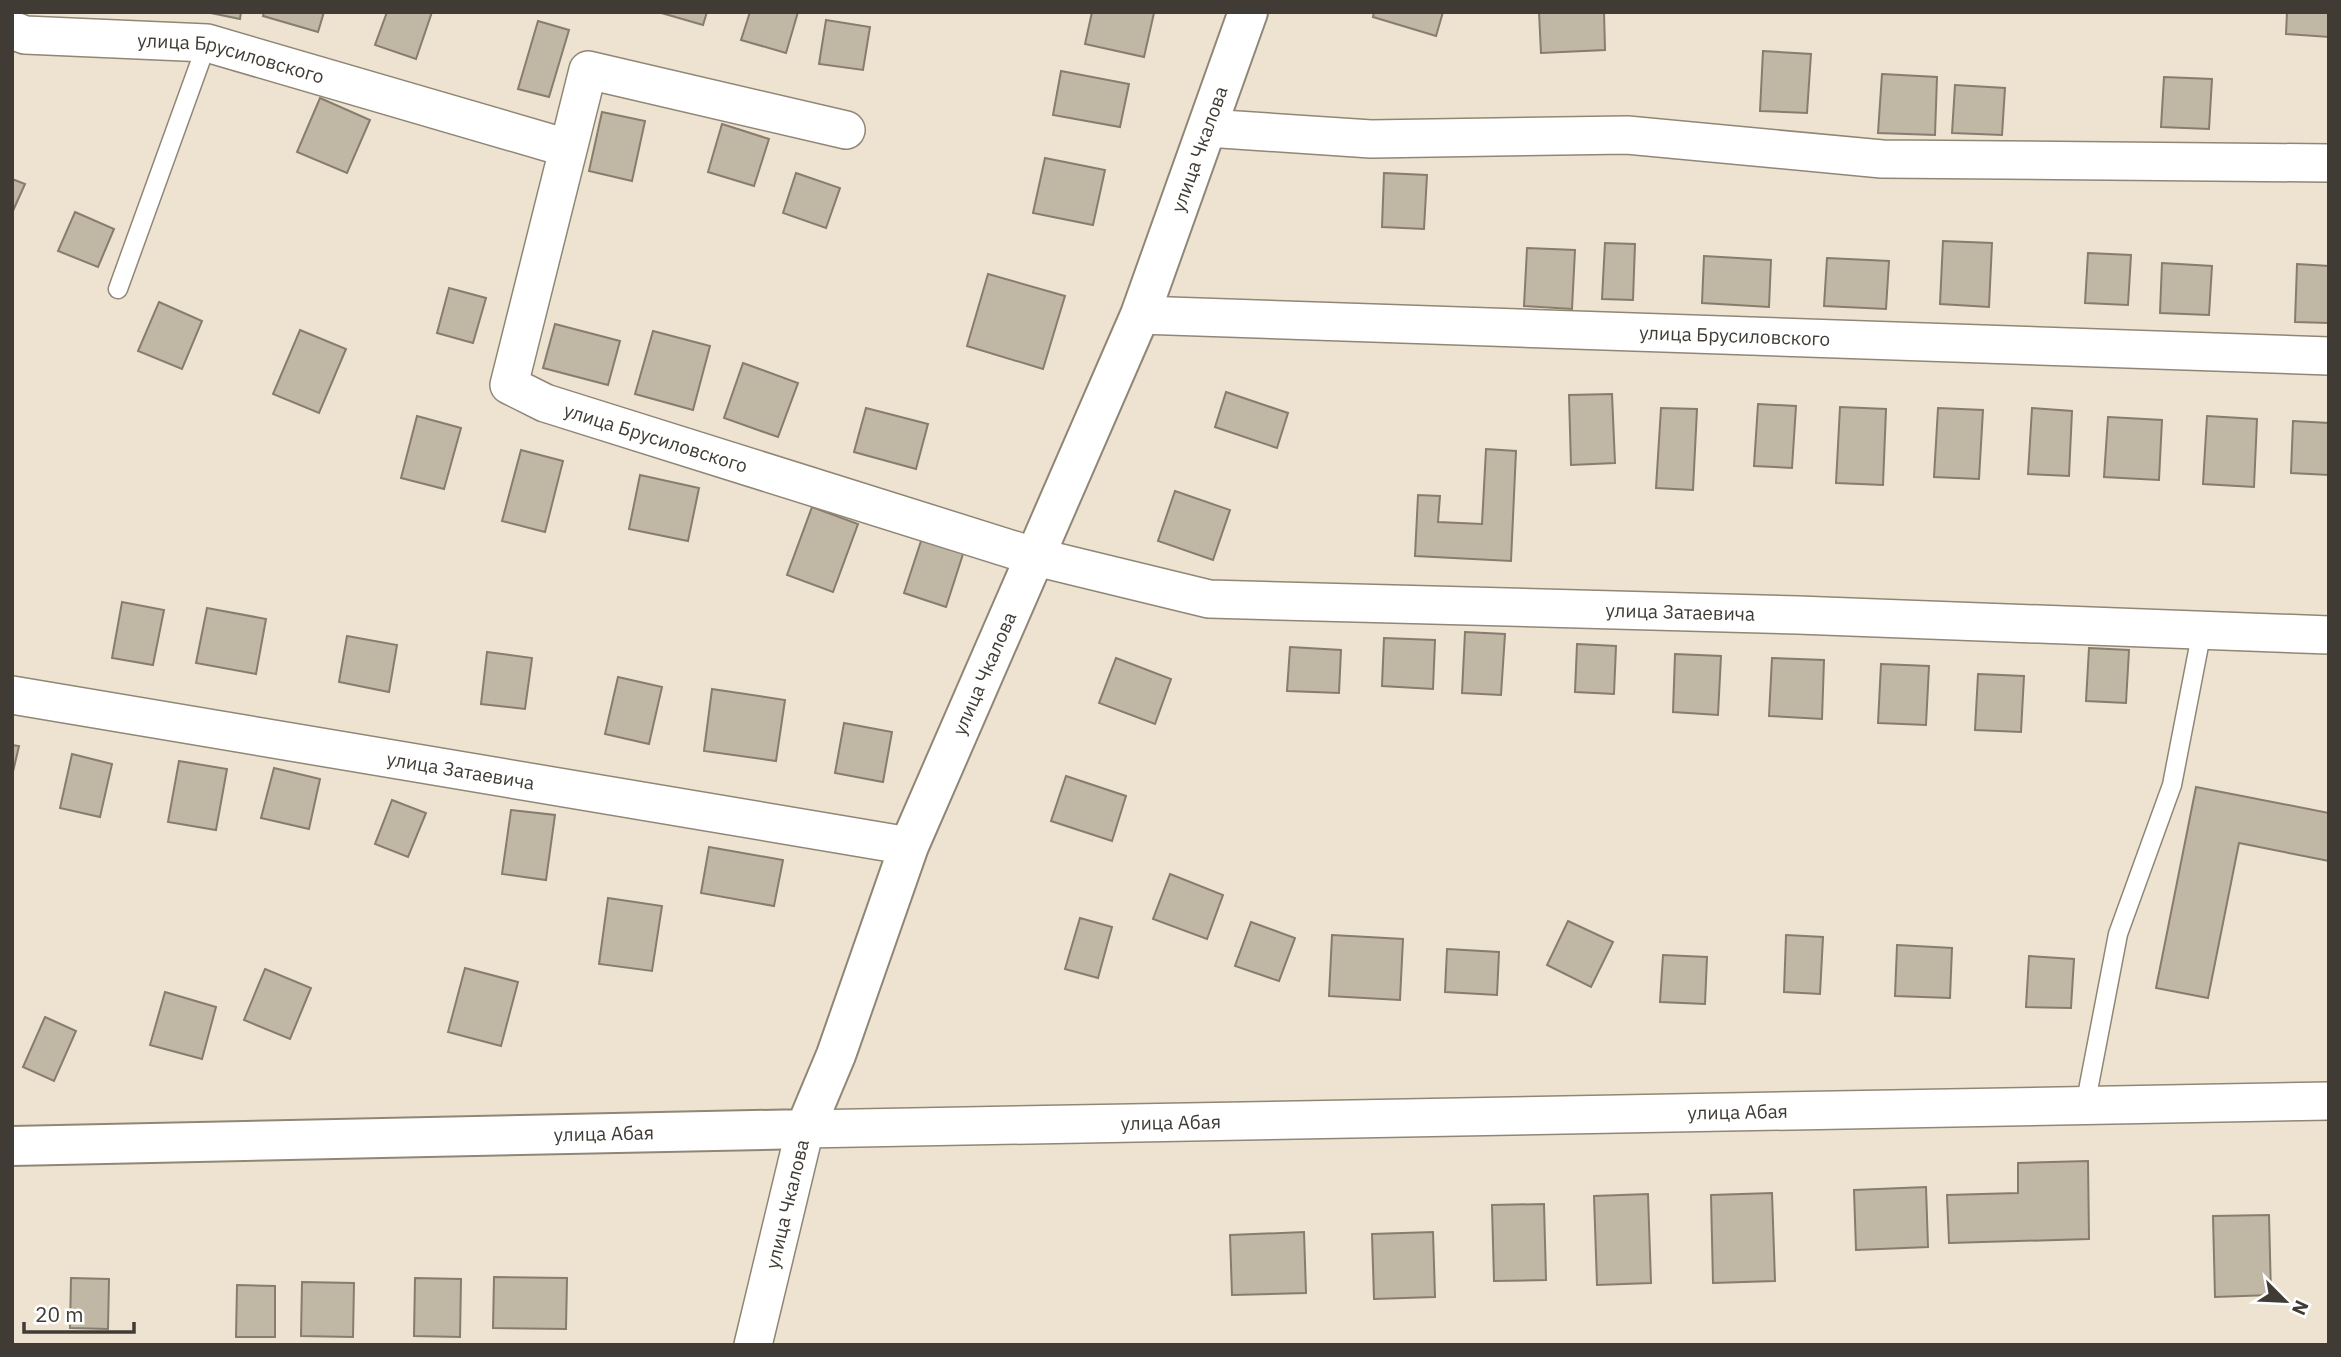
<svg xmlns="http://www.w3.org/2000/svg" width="2341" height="1357" font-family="'IBM Plex Sans',sans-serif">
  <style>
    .building { fill: #c1b7a5; stroke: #877d6d; stroke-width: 2 }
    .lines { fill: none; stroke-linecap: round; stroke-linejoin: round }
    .service-casing { stroke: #908676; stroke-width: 21 }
    .minor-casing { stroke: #908676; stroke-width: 40 }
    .tertiary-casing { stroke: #908676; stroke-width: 42 }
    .service { stroke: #fff; stroke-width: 18 }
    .minor { stroke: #fff; stroke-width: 37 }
    .tertiary { stroke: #fff; stroke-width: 38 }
    .labels { text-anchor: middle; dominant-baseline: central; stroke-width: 6; stroke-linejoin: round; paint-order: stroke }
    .street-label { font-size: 19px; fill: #403c35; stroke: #fff }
  </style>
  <rect width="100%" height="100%" fill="#eee3d1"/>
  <g class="building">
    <polygon points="206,12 241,12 240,19"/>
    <polygon points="264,12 324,12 318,32 263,16"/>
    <polygon points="387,12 432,12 416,59 375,45"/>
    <polygon points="658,12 707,12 703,25"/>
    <polygon points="750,12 798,12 786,53 741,40"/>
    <polygon points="1092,12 1154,13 1144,57 1085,44"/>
    <polygon points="1374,12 1443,12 1436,36 1373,17"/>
    <polygon points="1539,12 1604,12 1605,50 1541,53"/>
    <polygon points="2287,12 2329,12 2329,37 2286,34"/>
    <polygon points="826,20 870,27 863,70 819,64"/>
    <polygon points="538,21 569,30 549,97 518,89"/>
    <polygon points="1763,51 1811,54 1807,113 1760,111"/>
    <polygon points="1061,71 1129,84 1120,127 1053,115"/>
    <polygon points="1882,74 1937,77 1935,135 1878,133"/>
    <polygon points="2164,77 2212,79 2209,129 2161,127"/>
    <polygon points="1955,85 2005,88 2002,135 1952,133"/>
    <polygon points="320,98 370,120 347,173 297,152"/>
    <polygon points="602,112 645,121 632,181 589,171"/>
    <polygon points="722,124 769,139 754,186 708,172"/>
    <polygon points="1045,158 1105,170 1093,225 1033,213"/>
    <polygon points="796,173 840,188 826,228 783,213"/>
    <polygon points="1384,173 1427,175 1424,229 1382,227"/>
    <polygon points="12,179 25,184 12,213"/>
    <polygon points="75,212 114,229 98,267 58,251"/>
    <polygon points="1943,241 1992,243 1989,307 1940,304"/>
    <polygon points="1605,243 1635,244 1633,300 1602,299"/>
    <polygon points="1527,248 1575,250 1572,309 1524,306"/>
    <polygon points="2088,253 2131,255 2128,305 2085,303"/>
    <polygon points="1704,256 1771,260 1769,307 1702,303"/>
    <polygon points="1827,258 1889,261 1886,309 1824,306"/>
    <polygon points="2162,263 2212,266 2209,315 2160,313"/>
    <polygon points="2297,264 2329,266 2329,323 2295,322"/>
    <polygon points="988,274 1065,296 1043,369 967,346"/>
    <polygon points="449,288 486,298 473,343 437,333"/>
    <polygon points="159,302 202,321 182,369 138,351"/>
    <polygon points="555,324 620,341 608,385 543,368"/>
    <polygon points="300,330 346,349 319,413 273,394"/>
    <polygon points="653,331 710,346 693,410 635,394"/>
    <polygon points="743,363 798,383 778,437 724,418"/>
    <polygon points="1226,392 1288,413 1277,448 1215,427"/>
    <polygon points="1612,394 1615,463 1571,465 1569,395"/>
    <polygon points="1758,404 1796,406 1792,468 1754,466"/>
    <polygon points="1840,407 1886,409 1883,485 1836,483"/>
    <polygon points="866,408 928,424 916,469 854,452"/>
    <polygon points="1661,408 1697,409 1693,490 1656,488"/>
    <polygon points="1938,408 1983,410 1979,479 1934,477"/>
    <polygon points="2032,408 2072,411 2069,476 2028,474"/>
    <polygon points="417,416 461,428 444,489 401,478"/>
    <polygon points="2207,416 2257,419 2254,487 2203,484"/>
    <polygon points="2108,417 2162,420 2159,480 2104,477"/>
    <polygon points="2293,421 2329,423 2329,475 2291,473"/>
    <polygon points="1486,449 1516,451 1511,561 1415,556 1418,495 1440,496 1438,522 1482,524"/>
    <polygon points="521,450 563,461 545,532 502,521"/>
    <polygon points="640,475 699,488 688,541 629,529"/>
    <polygon points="1175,491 1230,510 1213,560 1158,541"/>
    <polygon points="812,507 858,524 833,592 787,575"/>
    <polygon points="922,538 964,551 946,607 904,593"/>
    <polygon points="122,602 164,610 153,665 112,658"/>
    <polygon points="207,608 266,619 256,674 196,663"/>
    <polygon points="1465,632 1505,634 1501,695 1462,693"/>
    <polygon points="347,636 397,645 389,692 339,682"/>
    <polygon points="1384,638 1435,640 1433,689 1382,686"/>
    <polygon points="1577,644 1616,646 1614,694 1575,692"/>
    <polygon points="1290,647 1341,650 1339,693 1287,691"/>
    <polygon points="2089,648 2129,650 2126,703 2086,701"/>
    <polygon points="487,652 532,658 525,709 481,704"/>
    <polygon points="1675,654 1721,656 1718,715 1673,712"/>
    <polygon points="1116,658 1171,679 1155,724 1099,703"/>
    <polygon points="1772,658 1824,660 1822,719 1769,716"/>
    <polygon points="1881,664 1929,666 1926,725 1878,723"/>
    <polygon points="1978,674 2024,676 2021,732 1975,730"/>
    <polygon points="618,677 662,687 649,744 605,734"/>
    <polygon points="712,689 785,700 776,761 704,751"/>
    <polygon points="844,723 892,732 883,782 835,773"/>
    <polygon points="12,745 19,746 12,776"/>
    <polygon points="72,754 112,764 100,817 60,808"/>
    <polygon points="179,761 227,769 216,830 168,822"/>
    <polygon points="274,768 320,779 309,829 261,818"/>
    <polygon points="1066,776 1126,796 1112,841 1051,821"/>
    <polygon points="2196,787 2329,813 2329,861 2239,843 2208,998 2156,988"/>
    <polygon points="392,800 426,813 408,857 375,844"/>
    <polygon points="511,810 555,815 546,880 502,874"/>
    <polygon points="709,847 783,860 774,906 701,893"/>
    <polygon points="1170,874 1223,895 1207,939 1153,919"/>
    <polygon points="608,898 662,906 652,971 599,964"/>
    <polygon points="1080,918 1112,927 1098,978 1065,969"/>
    <polygon points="1568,921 1613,942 1591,987 1547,965"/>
    <polygon points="1251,922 1295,938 1279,981 1235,966"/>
    <polygon points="1332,935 1403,939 1400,1000 1329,996"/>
    <polygon points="1786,935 1823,937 1820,994 1784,992"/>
    <polygon points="1897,945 1952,948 1950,998 1895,996"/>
    <polygon points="1447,949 1499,952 1497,995 1445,992"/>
    <polygon points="1663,955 1707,957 1705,1004 1660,1002"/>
    <polygon points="2029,956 2074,959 2071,1008 2026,1007"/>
    <polygon points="465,968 518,982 501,1046 448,1032"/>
    <polygon points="265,969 311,988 290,1039 244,1020"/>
    <polygon points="165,992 216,1007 202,1059 150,1045"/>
    <polygon points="45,1017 76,1031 54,1081 23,1067"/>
    <polygon points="2088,1161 2089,1239 1949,1243 1947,1195 2018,1193 2018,1163"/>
    <polygon points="1926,1187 1928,1247 1856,1250 1854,1190"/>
    <polygon points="1772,1193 1775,1281 1713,1283 1711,1195"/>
    <polygon points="1648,1194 1651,1283 1597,1285 1594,1196"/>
    <polygon points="1544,1204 1546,1280 1494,1281 1492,1205"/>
    <polygon points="2269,1215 2271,1295 2215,1297 2213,1216"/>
    <polygon points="1304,1232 1306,1293 1232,1295 1230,1235"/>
    <polygon points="1433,1232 1435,1297 1374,1299 1372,1234"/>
    <polygon points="494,1277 567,1278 566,1329 493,1328"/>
    <polygon points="71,1278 109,1279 108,1329 70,1328"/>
    <polygon points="415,1278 461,1279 460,1337 414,1336"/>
    <polygon points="302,1282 354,1283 353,1337 301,1336"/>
    <polygon points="237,1285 275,1286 275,1337 236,1337"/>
  </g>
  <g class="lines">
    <defs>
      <g id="service">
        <polyline points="118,289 207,43"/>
        <polyline points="2085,1106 2118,934 2172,785 2202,630"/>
      </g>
      <g id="minor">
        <path id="s1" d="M 12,30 L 25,35 L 207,43 L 567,148"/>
        <polyline points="1207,128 1371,139 1627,135 1882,159 2329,163"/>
        <path id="s2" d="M 846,130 L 588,70 L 509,385 L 545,403 L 1036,557 L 1209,599 L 1798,615 L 2329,635"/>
        <path id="s3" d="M 1140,315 L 2329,356"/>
        <path id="s4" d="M 12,695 L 909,846"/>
        <path id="s5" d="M 753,1345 L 805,1129 L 2329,1101"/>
      </g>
      <g id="tertiary">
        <path id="s6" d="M 12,1146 L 805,1129 L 836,1055 L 909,846 L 1140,315 L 1248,12"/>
      </g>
    </defs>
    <use href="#service" class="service-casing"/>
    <use href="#minor" class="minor-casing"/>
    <use href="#tertiary" class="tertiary-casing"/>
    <use href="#service" class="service"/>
    <use href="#minor" class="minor"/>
    <use href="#tertiary" class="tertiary"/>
  </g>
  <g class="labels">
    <g class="street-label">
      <text stroke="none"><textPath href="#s1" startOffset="222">улица Брусиловского</textPath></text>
      <text stroke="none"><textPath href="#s6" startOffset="1850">улица Чкалова</textPath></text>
      <text stroke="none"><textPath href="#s3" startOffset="595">улица Брусиловского</textPath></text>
      <text stroke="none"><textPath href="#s2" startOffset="746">улица Брусиловского</textPath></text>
      <text stroke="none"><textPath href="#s2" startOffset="1794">улица Затаевича</textPath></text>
      <text stroke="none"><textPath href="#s6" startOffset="1283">улица Чкалова</textPath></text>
      <text stroke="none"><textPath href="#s4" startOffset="455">улица Затаевича</textPath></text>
      <text stroke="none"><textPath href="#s5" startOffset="1155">улица Абая</textPath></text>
      <text stroke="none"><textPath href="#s5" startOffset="588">улица Абая</textPath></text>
      <text stroke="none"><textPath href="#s6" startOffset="592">улица Абая</textPath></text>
      <text stroke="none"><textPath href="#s5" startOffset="145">улица Чкалова</textPath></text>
    </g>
  </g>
  <rect width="2341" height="1357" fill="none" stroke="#403c35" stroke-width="28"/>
  <g transform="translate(2285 1301) rotate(114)" stroke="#ffffff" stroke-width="5" paint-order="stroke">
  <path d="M0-5L12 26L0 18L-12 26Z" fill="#403c35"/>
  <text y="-10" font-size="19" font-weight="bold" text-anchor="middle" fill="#403c35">N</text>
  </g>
  <path d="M24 1322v10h110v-10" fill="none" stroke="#403c35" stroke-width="3.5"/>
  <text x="35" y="1322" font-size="21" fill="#403c35" stroke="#ffffff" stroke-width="5" paint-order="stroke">20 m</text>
</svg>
